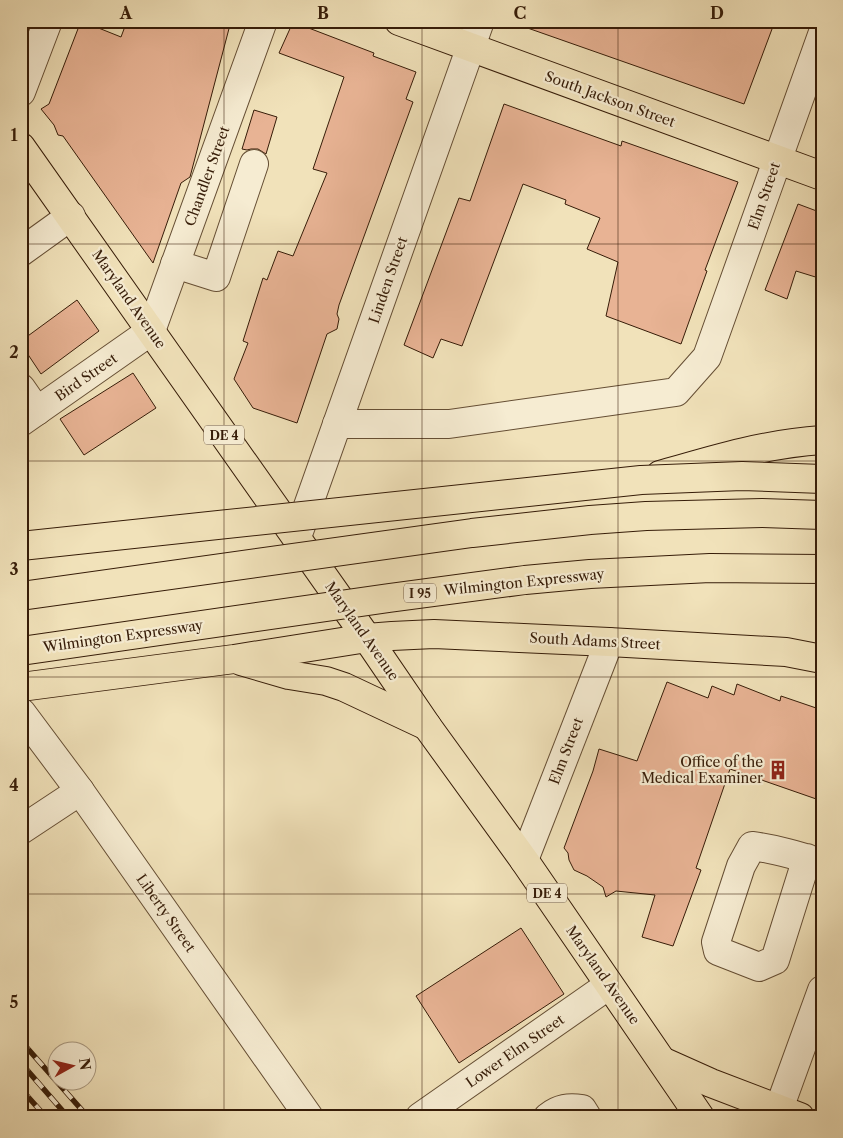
<svg xmlns="http://www.w3.org/2000/svg" width="843" height="1138" font-family="'Libre Caslon Text',serif">
  <style>
    .building { fill: #e8b394; stroke: #361c08 }
    .lines { fill: none; stroke-linecap: round; stroke-linejoin: round }
    .minor-casing { stroke: #654e34; stroke-width: 30 }
    .major-casing { stroke: #361c08; stroke-width: 30 }
    .highway-casing { stroke: #361c08; stroke-width: 30 }
    .minor { stroke: #f6ecd2; stroke-width: 28 }
    .major { stroke: #f1e2ba; stroke-width: 28 }
    .highway { stroke: #f1e2ba; stroke-width: 28 }
    .rail-casing { stroke: #361c08; stroke-width: 5.5 }
    .rail { stroke: #f6ecd2; stroke-width: 4; stroke-dasharray: 11; stroke-linecap: butt }
    .highway-bridge-casing { stroke: #361c08; stroke-width: 30; stroke-linecap: butt }
    .highway-bridge { stroke: #f1e2ba; stroke-width: 28 }
    .grid { fill: none; stroke: #361c08; stroke-width: 1; stroke-opacity: 0.55 }
    .labels { text-anchor: middle; dominant-baseline: central; stroke-width: 4.5; stroke-linejoin: round; paint-order: stroke }
    .shield { fill: #f6ecd2; stroke: #705a45; stroke-width: 1 }
    .shield-label { font-size: 12px; font-weight: bold; fill: #361c08 }
    .street-label { font-size: 14px; fill: #361c08; stroke: #f6ecd2 }
    .poi-label { font-size: 14px; fill: #361c08; stroke: #f6ecd2; text-anchor: end }
    .neatline { fill: none; stroke: #361c08; stroke-width: 2 }
    .grid-label { font-size: 16px; text-anchor: middle; font-weight: bold; fill: #361c08 }
  </style>
  <rect width="100%" height="100%" fill="#f1e2ba"/>
  <filter id="stains"><feTurbulence type="fractalNoise" baseFrequency=".004" numOctaves="4"/><feColorMatrix values="0 0 0 0 .2 0 0 0 0 .09 0 0 0 0 .02 0 0 0 .5 -.17"/></filter>
  <radialGradient id="worn" r=".72"><stop offset=".6" stop-color="#630" stop-opacity="0"/><stop offset="1" stop-color="#630" stop-opacity=".3"/></radialGradient>
  <g class="building">
    <polygon points="81,21 121,37 127,21 231,21 190,177 181,183 153,263 63,136 58,135 54,125 41,109 49,104"/>
    <polygon points="520,21 775,21 744,104 519,25"/>
    <polygon points="293,22 374,53 373,56 416,72 406,99 413,102 339,305 337,314 339,319 337,329 327,334 297,423 253,408 234,379 248,343 243,341 263,278 267,280 278,251 293,256 327,173 313,169 344,77 279,53"/>
    <polygon points="504,104 621,146 622,141 738,182 705,270 707,271 681,344 606,316 618,262 587,249 600,218 565,204 566,200 523,184 462,346 441,339 433,358 404,345 459,198 470,201"/>
    <polygon points="254,110 277,117 266,154 258,149 251,149 247,150 242,149"/>
    <polygon points="798,204 822,213 822,279 796,271 787,299 765,290"/>
    <polygon points="77,300 99,331 41,374 21,344 21,341"/>
    <polygon points="133,373 156,408 84,455 60,419"/>
    <polygon points="667,682 708,698 712,686 734,695 737,684 780,701 781,696 822,710 822,801 730,769 696,868 701,870 673,946 642,937 655,895 616,891 606,897 603,887 587,876 574,870 569,860 568,853 564,848 593,771 599,749 637,761"/>
    <polygon points="521,928 564,994 459,1063 416,996"/>
  </g>
  <g class="lines">
    <defs>
      <g id="minor">
        <polyline points="21,92 48,21"/>
        <polyline points="21,252 71,216"/>
        <polyline points="175,264 216,277 254,164"/>
        <polyline points="21,388 37,411"/>
        <polyline points="21,422 151,331 263,21"/>
        <polyline points="337,424 449,424 676,392 707,357 822,35"/>
        <polyline points="297,537 480,21"/>
        <polyline points="21,712 80,791 309,1117"/>
        <polyline points="21,830 80,791"/>
        <path d="M 807,858 L 775,960 L 759,967 L 718,951 L 716,942 L 741,866 L 752,846 C 776,849 799,856 822,863"/>
        <polyline points="524,860 609,642"/>
        <polyline points="420,1117 609,985"/>
        <path d="M 548,1117 C 559,1108 569,1107 582,1109 L 587,1117"/>
        <polyline points="776,1117 822,990"/>
      </g>
      <g id="major">
        <polyline points="399,21 822,176"/>
        <polyline points="21,147 367,638 427,726 524,860 700,1117"/>
        <polyline points="367,638 392,636 434,634 609,642 786,652 822,659"/>
        <polyline points="664,1062 711,1083 800,1117"/>
      </g>
      <g id="highway">
        <path d="M 660,475 C 715,459 764,444 822,440"/>
        <polyline points="241,661 289,675 326,681 344,687 427,726"/>
        <polyline points="21,687 234,659 367,638"/>
      </g>
    </defs>
    <use href="#minor" class="minor-casing"/>
    <use href="#major" class="major-casing"/>
    <use href="#highway" class="highway-casing"/>
    <use href="#minor" class="minor"/>
    <use href="#major" class="major"/>
    <use href="#highway" class="highway"/>
    <defs>
      <g id="rail">
        <polyline points="21,1041 88,1117"/>
        <polyline points="21,1063 68,1117"/>
        <polyline points="21,1089 46,1117"/>
      </g>
    </defs>
    <use href="#rail" class="rail-casing"/>
    <use href="#rail" class="rail"/>
    <defs>
      <g id="highway-bridge">
        <polyline points="21,546 641,480 742,476 822,479"/>
        <polyline points="21,596 472,533 590,520 646,516 762,513 822,515"/>
        <polyline points="21,651 389,598 525,580 590,574 710,568 822,569"/>
      </g>
    </defs>
    <use href="#highway-bridge" class="highway-bridge-casing"/>
    <use href="#highway-bridge" class="highway-bridge"/>
  </g>
  <path class="grid" d="M 224,21 L 224,1117M 422,21 L 422,1117M 618,21 L 618,1117M 21,244 L 822,244M 21,461 L 822,461M 21,677 L 822,677M 21,894 L 822,894"/>
  <defs>
    <symbol id="building-bare" viewBox="-9 -9 18 18"><path d="M-4-6H4V6H1V3H-1V6H-4ZM-2.5-4.3h1.7v1.8h-1.7ZM.8-4.3h1.7v1.8H.8ZM-2.5-1h1.7V.8h-1.7ZM.8-1h1.7V.8H.8Z" fill="#8f2418" stroke="#f6ecd2" stroke-width="2.5" paint-order="stroke"/></symbol>
  </defs>
  <g fill-rule="evenodd">
    <use href="#building-bare" x="764" y="756" width="28" height="28"/>
  </g>
  <g class="labels">
    <g class="shield">
      <rect x="204" y="425.5" width="40" height="19" rx="4"/>
      <rect x="404" y="583.5" width="32" height="19" rx="4"/>
      <rect x="527" y="883.5" width="40" height="19" rx="4"/>
    </g>
    <g class="shield-label">
      <text x="224" y="435">DE 4</text>
      <text x="420" y="593">I 95</text>
      <text x="547" y="893">DE 4</text>
    </g>
    <g class="street-label">
      <text transform="translate(610 99) rotate(20)">South Jackson Street</text>
      <text transform="translate(207 176) rotate(-70)">Chandler Street</text>
      <text transform="translate(764 196) rotate(-71)">Elm Street</text>
      <text transform="translate(388 280) rotate(-71)">Linden Street</text>
      <text transform="translate(129 299) rotate(55)">Maryland Avenue</text>
      <text transform="translate(86 377) rotate(-35)">Bird Street</text>
      <text transform="translate(524 582) rotate(-6)">Wilmington Expressway</text>
      <text transform="translate(362 631) rotate(55)">Maryland Avenue</text>
      <text transform="translate(123 636) rotate(-8)">Wilmington Expressway</text>
      <text transform="translate(595 641) rotate(3)">South Adams Street</text>
      <text transform="translate(566 751) rotate(-69)">Elm Street</text>
      <text transform="translate(166 913) rotate(55)">Liberty Street</text>
      <text transform="translate(603 975) rotate(55)">Maryland Avenue</text>
      <text transform="translate(515 1051) rotate(-35)">Lower Elm Street</text>
    </g>
    <g class="poi-label">
      <text x="763" y="762">Office of the<tspan x="763" dy="16">Medical Examiner</tspan></text>
    </g>
  </g>
  <rect width="843" height="1138" fill="none" stroke="#f1e2ba" stroke-width="55"/>
  <g transform="translate(72 1066) rotate(82)"><circle r="24" fill="#f6ecd2" stroke="#a99981"/>
  <path d="M0-4L9 19L0 12L-9 19Z" fill="#8f2418"/>
  <text y="-8" font-size="14" font-weight="bold" text-anchor="middle" fill="#361c08">N</text>
  </g>
  <rect x="28" y="28" width="788" height="1082" class="neatline"/>
  <g class="grid-label">
    <text x="126" y="19">A</text>
    <text x="323" y="19">B</text>
    <text x="520" y="19">C</text>
    <text x="717" y="19">D</text>
    <text x="14" y="141">1</text>
    <text x="14" y="358">2</text>
    <text x="14" y="575">3</text>
    <text x="14" y="791">4</text>
    <text x="14" y="1008">5</text>
  </g>
  <rect width="100%" height="100%" filter="url(#stains)"/>
  <rect width="100%" height="100%" fill="url(#worn)"/>
</svg>
